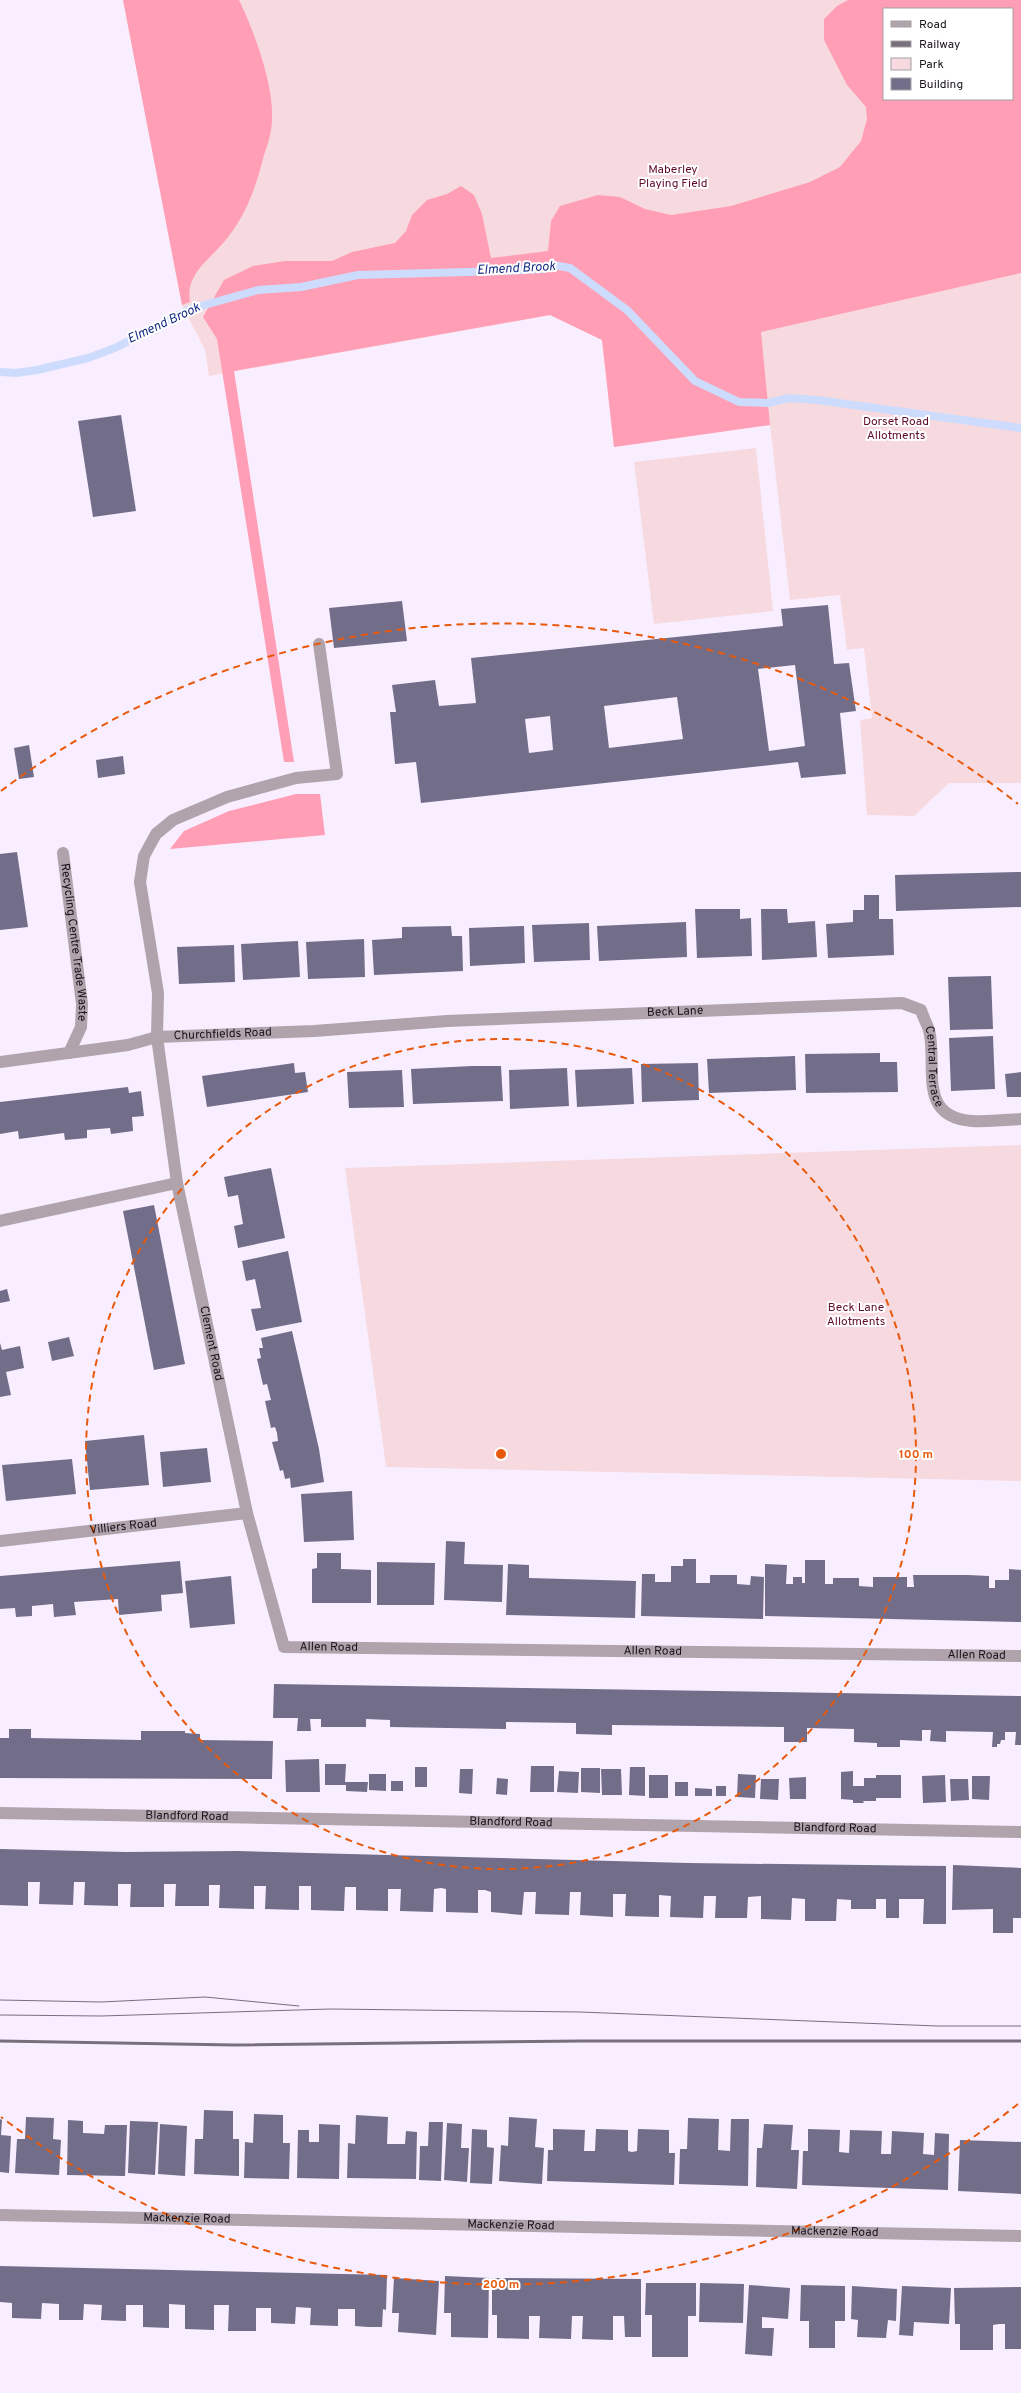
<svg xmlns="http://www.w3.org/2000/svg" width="1021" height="2393" font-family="Overpass,sans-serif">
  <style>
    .green { fill: #f7dadf; fill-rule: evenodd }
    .forest { fill: #ff9eb5; fill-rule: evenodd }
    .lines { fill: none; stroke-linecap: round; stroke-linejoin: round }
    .stream { stroke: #cddbfc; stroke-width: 8 }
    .building { fill: #726e89; fill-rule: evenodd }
    .minor { stroke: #b0a3ab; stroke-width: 12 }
    .tram { stroke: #786f7c; stroke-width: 1 }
    .rail { stroke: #786f7c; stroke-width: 3 }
    .ring { fill: none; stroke: #e8590c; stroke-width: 2; stroke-dasharray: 7 5 }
    .labels { text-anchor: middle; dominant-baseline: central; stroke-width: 4; stroke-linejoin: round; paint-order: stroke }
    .park-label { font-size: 12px; fill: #600b2c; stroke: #fff }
    .street-label { font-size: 12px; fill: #18111a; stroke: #fff }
    .water-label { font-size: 13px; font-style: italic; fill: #162c83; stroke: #fff }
    .centre { fill: #e8590c; stroke: #fff; stroke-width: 2 }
    .ring-label { font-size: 12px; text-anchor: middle; font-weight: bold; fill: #e8590c; stroke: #fff; stroke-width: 4; stroke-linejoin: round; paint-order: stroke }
  </style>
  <rect width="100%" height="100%" fill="#f9eeff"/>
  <g class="green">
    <path d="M 123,0 L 1021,0 L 1021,783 L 949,783 L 914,816 L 867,815 L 860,720 L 872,718 L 864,648 L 847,650 L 840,595 L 790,600 L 770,425 L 614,447 L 602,340 L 550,315 L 209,376 L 205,350 L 182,305 ZM 884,9 L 1012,9 L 1012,99 L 884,99 Z"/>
    <polygon points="756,448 773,611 654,624 634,462"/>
    <polygon points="1021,1145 1021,1481 386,1467 345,1168"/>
  </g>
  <g class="forest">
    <path d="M 123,0 L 239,0 C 254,31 274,85 272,119 C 272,131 268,144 264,155 C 256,186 248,211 228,237 C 212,259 185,272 190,302 L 182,305 Z"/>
    <path d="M 848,0 L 1021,0 L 1021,273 L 761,332 L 770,425 L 614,447 L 602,340 L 550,315 L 234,371 L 294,762 L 284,762 L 217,339 L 203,317 L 224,280 L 253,266 L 285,261 L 332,261 L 352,252 L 395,243 L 406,231 L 412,215 L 427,200 L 447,194 L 461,186 L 474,195 L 482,214 L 491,258 L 548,251 L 551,221 L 560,206 L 598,195 L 620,197 L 645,209 L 671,215 L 731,206 L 810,182 L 840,167 L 861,141 L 867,119 L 866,107 L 847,85 L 824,40 L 824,19 L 837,6 ZM 884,9 L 1012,9 L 1012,99 L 884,99 Z"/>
    <polygon points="296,794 320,794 325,835 170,849 184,831 229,811"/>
  </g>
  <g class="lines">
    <polyline class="stream" points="0,372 16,373 37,370 88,358 115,348 190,309 258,290 301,287 358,275 503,271 543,269 553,265 570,268 627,310 695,381 739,402 768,403 789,398 817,400 1021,428"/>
  </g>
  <g class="building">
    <polygon points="121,415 136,511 93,517 78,421"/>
    <polygon points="402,601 407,641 334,648 329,608"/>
    <path d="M 828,605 L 834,664 L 849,663 L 856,711 L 840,713 L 846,774 L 801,778 L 798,762 L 421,803 L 416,762 L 395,764 L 390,712 L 396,712 L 392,685 L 435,680 L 439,706 L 476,703 L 471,658 L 783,626 L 781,609 ZM 795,665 L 805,746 L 769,751 L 758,669 ZM 677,697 L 683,739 L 609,748 L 604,706 ZM 550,716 L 553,750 L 529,753 L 525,719 Z"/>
    <polygon points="29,745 34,777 19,779 14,748"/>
    <polygon points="123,756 125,774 98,778 96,760"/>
    <polygon points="17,852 28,927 0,930 0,854"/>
    <polygon points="1021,872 1021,907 896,911 895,875"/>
    <polygon points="864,895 879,895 879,919 893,919 894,955 828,958 826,924 853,922 853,910 864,910"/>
    <polygon points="695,909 740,909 740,919 751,918 752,956 697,958"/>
    <polygon points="761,909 787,909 788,923 815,921 817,957 762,960"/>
    <polygon points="686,922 687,957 599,961 597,926"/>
    <polygon points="589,923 590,960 534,962 532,925"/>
    <polygon points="451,926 452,936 462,936 463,971 374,975 372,940 402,938 402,927"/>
    <polygon points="524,926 525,963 470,966 469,928"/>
    <polygon points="364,939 365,977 308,979 306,942"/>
    <polygon points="298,941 300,977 243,980 241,944"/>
    <polygon points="234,945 235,982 179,984 177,947"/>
    <polygon points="991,976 993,1029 950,1030 948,977"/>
    <polygon points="993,1036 995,1089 951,1091 949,1038"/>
    <polygon points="880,1053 880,1062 897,1062 898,1092 806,1093 805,1054"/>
    <polygon points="795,1056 796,1090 709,1093 707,1059"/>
    <polygon points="294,1063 295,1073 305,1072 308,1092 207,1107 202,1076"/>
    <polygon points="698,1063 699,1100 642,1102 641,1064"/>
    <polygon points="472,1066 501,1066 503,1101 413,1104 411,1069"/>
    <polygon points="567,1068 569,1106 510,1109 509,1070"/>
    <polygon points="632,1068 634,1104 577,1107 575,1070"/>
    <polygon points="402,1070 404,1107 349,1108 347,1072"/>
    <polygon points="1021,1072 1021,1097 1007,1097 1005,1074"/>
    <polygon points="128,1087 129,1093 141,1091 144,1116 132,1117 133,1131 111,1134 110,1128 87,1130 87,1138 65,1140 64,1133 19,1139 18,1131 0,1134 0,1102"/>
    <polygon points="271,1168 285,1238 238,1248 234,1226 243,1224 238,1195 228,1197 224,1177"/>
    <polygon points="154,1205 185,1364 154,1370 123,1211"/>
    <polygon points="288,1251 302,1322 256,1331 251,1309 261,1308 255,1279 246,1281 242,1261"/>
    <polygon points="7,1289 10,1301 0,1303 0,1291"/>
    <polygon points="292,1331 319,1449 324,1482 291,1488 290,1478 285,1479 283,1470 280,1471 272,1442 278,1441 277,1433 275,1427 271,1428 265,1401 271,1400 267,1384 263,1385 257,1359 261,1358 259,1348 263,1348 261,1338"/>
    <polygon points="69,1337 74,1356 52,1361 48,1342"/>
    <polygon points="0,1343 2,1350 20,1346 24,1368 6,1372 11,1395 0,1397"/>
    <polygon points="144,1435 149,1485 90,1490 85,1441"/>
    <polygon points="207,1448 211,1482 163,1487 160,1452"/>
    <polygon points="72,1459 76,1494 6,1501 2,1465"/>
    <polygon points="352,1491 354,1540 304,1542 301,1494"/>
    <polygon points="446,1541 465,1542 464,1564 503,1565 502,1602 444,1600"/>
    <polygon points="317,1553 341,1553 341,1569 371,1570 371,1603 312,1603 312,1569 317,1568"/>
    <polygon points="683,1559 696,1559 696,1583 710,1583 710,1575 737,1575 737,1584 750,1585 751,1576 764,1577 763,1619 641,1616 642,1574 655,1574 655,1582 671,1582 671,1566 683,1566"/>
    <polygon points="805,1560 825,1560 825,1584 833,1584 833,1578 859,1578 859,1586 873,1587 873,1577 907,1577 907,1587 914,1587 913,1575 968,1575 989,1576 989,1588 995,1588 995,1580 1009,1580 1009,1569 1021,1570 1021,1622 765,1616 765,1564 787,1565 786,1584 793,1584 793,1577 802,1577 802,1583 805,1583"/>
    <polygon points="180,1561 183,1593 161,1595 162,1611 119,1615 118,1599 74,1602 76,1615 54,1617 53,1604 32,1606 32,1616 16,1617 15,1608 0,1609 0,1576"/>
    <polygon points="377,1562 435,1563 434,1605 377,1605"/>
    <polygon points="508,1564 529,1565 529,1578 636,1581 635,1618 506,1615"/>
    <polygon points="231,1576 235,1624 190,1628 185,1581"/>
    <polygon points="274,1684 1021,1696 1021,1745 1015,1745 1016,1732 1005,1732 1005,1740 1001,1740 1000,1744 997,1744 997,1747 992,1747 993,1732 946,1731 946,1742 930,1741 931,1730 922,1730 922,1741 900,1740 900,1747 877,1747 877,1743 854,1742 854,1729 807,1728 807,1742 784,1742 784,1727 612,1725 612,1735 576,1734 576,1723 506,1722 506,1729 390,1727 390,1720 366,1719 366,1727 321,1727 321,1719 310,1719 311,1731 297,1731 298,1718 273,1718"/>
    <polygon points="9,1729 31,1729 31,1738 141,1740 141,1731 185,1731 185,1733 200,1734 200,1740 273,1741 272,1779 0,1778 0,1738 9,1738"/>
    <polygon points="319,1759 320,1792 286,1792 285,1760"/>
    <polygon points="325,1764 346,1764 345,1782 368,1782 367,1792 346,1791 346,1785 325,1785"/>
    <polygon points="531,1766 554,1766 554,1792 530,1792"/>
    <rect x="415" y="1767" width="12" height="20"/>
    <polygon points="630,1767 645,1767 645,1796 629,1795"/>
    <polygon points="581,1768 600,1768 600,1793 581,1792"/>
    <polygon points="460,1769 473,1769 472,1794 459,1793"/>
    <polygon points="601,1769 621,1769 622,1795 602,1795"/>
    <polygon points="559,1771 579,1772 578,1793 557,1792"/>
    <polygon points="853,1771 853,1786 864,1786 864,1778 876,1778 876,1775 901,1775 901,1798 876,1798 876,1801 863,1801 864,1803 853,1803 853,1800 841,1799 841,1772"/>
    <polygon points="369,1774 386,1774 386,1791 369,1790"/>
    <polygon points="738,1774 756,1775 755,1798 737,1797"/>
    <rect x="649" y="1775" width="19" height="23"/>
    <polygon points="945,1775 946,1802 923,1803 922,1776"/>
    <polygon points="972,1776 990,1776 989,1800 972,1799"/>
    <polygon points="806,1777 806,1799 790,1799 789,1778"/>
    <polygon points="497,1778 508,1779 507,1795 496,1794"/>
    <polygon points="761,1779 779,1779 778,1800 760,1799"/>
    <polygon points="950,1779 968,1779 969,1800 951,1801"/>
    <rect x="391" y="1781" width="12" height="10"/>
    <rect x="675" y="1782" width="13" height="14"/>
    <rect x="716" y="1786" width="10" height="10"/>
    <polygon points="695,1788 712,1789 712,1796 695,1796"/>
    <polygon points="0,1849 125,1852 238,1851 688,1863 946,1866 946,1924 923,1924 924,1899 899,1899 899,1918 886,1918 886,1899 876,1899 876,1909 851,1909 851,1900 837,1899 836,1921 805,1921 805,1899 792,1898 791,1920 761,1919 761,1896 748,1897 747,1918 715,1918 716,1896 704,1896 703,1918 670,1917 671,1896 659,1895 659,1917 625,1916 626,1894 613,1894 613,1917 580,1915 581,1892 570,1892 569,1915 535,1914 536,1892 524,1892 522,1915 491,1912 491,1892 485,1890 478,1890 478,1913 446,1912 446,1889 441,1888 434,1889 433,1912 400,1911 401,1889 388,1889 388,1911 356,1910 356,1887 345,1887 344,1911 311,1910 311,1886 299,1886 299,1910 265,1909 266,1886 254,1886 254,1909 219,1908 220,1885 209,1885 209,1906 175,1906 176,1884 164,1884 164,1907 130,1907 131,1884 118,1884 118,1906 84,1905 85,1882 74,1882 73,1905 39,1904 40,1882 28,1882 28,1906 0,1905"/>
    <polygon points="953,1865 1021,1868 1021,1918 1013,1918 1013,1933 993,1933 993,1909 952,1910"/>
    <polygon points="204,2110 233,2111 233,2139 239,2139 239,2176 194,2174 195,2139 203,2139"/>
    <polygon points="254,2114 283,2115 283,2143 290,2143 289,2179 244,2178 245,2142 253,2143"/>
    <polygon points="356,2115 388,2117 387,2144 405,2144 406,2131 417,2132 416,2179 347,2178 348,2143 355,2144"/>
    <polygon points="26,2117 54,2118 53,2139 61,2140 59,2175 15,2173 17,2139 25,2139"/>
    <polygon points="509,2117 537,2119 535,2147 544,2148 542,2184 499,2181 501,2145 508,2146"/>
    <polygon points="688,2118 719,2119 718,2150 730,2151 731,2119 749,2119 748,2186 679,2184 680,2149 687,2149"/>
    <polygon points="0,2119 2,2120 1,2135 11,2136 9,2173 0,2172"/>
    <polygon points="68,2120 83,2121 83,2133 104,2134 105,2125 127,2125 125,2176 67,2175"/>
    <polygon points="130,2121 158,2122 155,2175 128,2173"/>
    <polygon points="429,2122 443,2122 441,2181 419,2180 420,2146 428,2146"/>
    <polygon points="447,2123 462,2124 461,2148 469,2148 467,2182 444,2180"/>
    <polygon points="160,2124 187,2126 185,2176 158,2174"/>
    <polygon points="319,2124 340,2125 339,2179 297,2178 298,2130 309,2130 309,2142 319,2142"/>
    <polygon points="764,2124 793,2125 791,2150 799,2150 797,2189 756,2187 757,2148 762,2148"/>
    <polygon points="472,2129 487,2130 487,2147 494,2148 492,2184 470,2183"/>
    <polygon points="553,2129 585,2130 584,2151 595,2151 596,2129 628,2130 628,2151 632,2152 637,2151 638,2129 669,2130 669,2153 675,2153 674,2185 547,2181 548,2150 553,2150"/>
    <polygon points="808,2129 840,2130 839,2152 849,2153 850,2130 882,2131 881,2154 891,2154 892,2131 924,2133 923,2154 934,2155 935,2133 949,2134 948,2190 802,2185 803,2151 808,2151"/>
    <polygon points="960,2140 1021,2142 1021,2194 958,2191"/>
    <polygon points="0,2266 387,2275 386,2310 383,2309 382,2327 368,2327 355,2326 355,2309 338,2309 338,2326 310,2325 311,2308 296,2307 295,2324 271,2323 271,2308 256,2308 256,2331 228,2331 229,2305 214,2305 214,2330 185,2329 185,2305 169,2304 169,2328 143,2327 143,2305 126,2305 126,2321 101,2320 102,2305 84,2304 83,2320 59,2320 59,2304 42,2303 41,2319 12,2318 12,2303 0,2302"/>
    <polygon points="445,2276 489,2278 488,2338 451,2337 451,2313 444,2313"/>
    <polygon points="394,2278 439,2281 436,2335 398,2332 399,2313 392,2313"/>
    <polygon points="492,2278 641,2279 641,2337 625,2337 624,2316 613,2316 613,2340 582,2339 583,2316 572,2316 571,2339 539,2338 540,2316 529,2316 529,2339 497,2338 497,2315 492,2315"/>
    <polygon points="646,2283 696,2283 696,2316 688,2316 688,2357 652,2357 652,2315 645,2315"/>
    <polygon points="700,2283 744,2284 743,2323 699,2322"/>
    <polygon points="749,2285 790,2288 788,2319 762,2317 762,2328 774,2328 772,2356 745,2354"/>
    <polygon points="801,2285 845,2286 845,2321 835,2321 835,2348 809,2348 809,2321 800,2321"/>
    <polygon points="852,2286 897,2289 896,2321 888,2320 886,2338 857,2337 858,2320 851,2319"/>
    <polygon points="902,2286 951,2288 949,2324 914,2322 913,2336 899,2335"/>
    <polygon points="1021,2287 1021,2349 1005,2349 1005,2324 999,2324 993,2325 993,2350 960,2350 960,2324 955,2324 954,2288"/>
  </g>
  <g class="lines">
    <g class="minor">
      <path id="s1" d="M 319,644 L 337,774 L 296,778 L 227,797 L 173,820 L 156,834 L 144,856 L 140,882 L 158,993 L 157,1037 L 177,1183 L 247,1513 L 284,1647 L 1021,1656"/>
      <path id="s2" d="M 63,853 L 82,1004 L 81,1027 L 69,1053"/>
      <path id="s3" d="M 0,1062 L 128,1045 L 157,1037 L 314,1031 L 447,1021 L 902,1003 L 921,1010 C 923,1017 927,1024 929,1030 C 938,1065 916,1117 972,1121 C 988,1122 1005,1120 1021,1119"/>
      <polyline points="0,1221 177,1183"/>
      <path id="s4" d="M 0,1541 L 247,1513"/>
      <path id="s5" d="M 0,1813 L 1021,1832"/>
      <path id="s6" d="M 0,2215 L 1021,2236"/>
    </g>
    <g class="tram">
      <polyline points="0,2000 101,2002 205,1997 299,2006"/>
      <polyline points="0,2015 101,2016 330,2009 580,2012 937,2026 1021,2026"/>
    </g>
    <polyline class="rail" points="0,2041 234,2045 581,2041 1021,2041"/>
  </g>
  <g class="ring">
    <circle cx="501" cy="1454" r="415"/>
    <path d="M1018 2104A830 830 0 0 1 1 2117M1 791A830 830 0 0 1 1018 804"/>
  </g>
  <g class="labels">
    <g class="park-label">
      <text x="673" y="170">Maberley<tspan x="673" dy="14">Playing Field</tspan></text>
      <text x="896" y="422">Dorset Road<tspan x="896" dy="14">Allotments</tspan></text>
      <text x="856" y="1308">Beck Lane<tspan x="856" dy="14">Allotments</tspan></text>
    </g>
    <g class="street-label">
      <text stroke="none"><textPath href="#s2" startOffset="90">Recycling Centre Trade Waste</textPath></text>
      <text stroke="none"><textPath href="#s3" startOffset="678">Beck Lane</textPath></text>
      <text stroke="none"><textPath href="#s3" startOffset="225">Churchfields Road</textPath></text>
      <text stroke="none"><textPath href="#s3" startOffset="984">Central Terrace</textPath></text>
      <text stroke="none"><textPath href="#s1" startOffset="844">Clement Road</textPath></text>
      <text stroke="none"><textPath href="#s4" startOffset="124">Villiers Road</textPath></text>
      <text stroke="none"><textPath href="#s1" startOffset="1201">Allen Road</textPath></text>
      <text stroke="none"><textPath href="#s1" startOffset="1525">Allen Road</textPath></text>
      <text stroke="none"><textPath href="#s1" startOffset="1849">Allen Road</textPath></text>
      <text stroke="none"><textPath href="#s5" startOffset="187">Blandford Road</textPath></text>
      <text stroke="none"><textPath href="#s5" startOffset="511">Blandford Road</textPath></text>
      <text stroke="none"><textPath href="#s5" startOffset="835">Blandford Road</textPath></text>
      <text stroke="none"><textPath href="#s6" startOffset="187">Mackenzie Road</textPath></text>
      <text stroke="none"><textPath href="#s6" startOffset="511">Mackenzie Road</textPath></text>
      <text stroke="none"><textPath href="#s6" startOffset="835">Mackenzie Road</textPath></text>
    </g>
    <g class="water-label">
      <text transform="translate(516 269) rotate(-3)">Elmend Brook</text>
      <text transform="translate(164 324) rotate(-25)">Elmend Brook</text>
    </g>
  </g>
  <circle cx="501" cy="1454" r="6" class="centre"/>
  <g class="ring-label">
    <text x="916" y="1458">100 m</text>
    <text x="501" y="2288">200 m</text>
  </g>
  <rect x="883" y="8" width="130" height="92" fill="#ffffff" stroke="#a3a0a3"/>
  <rect x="891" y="21" width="20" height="6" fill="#b0a3ab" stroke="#a3a0a3"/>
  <text x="919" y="28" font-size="12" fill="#18111a">Road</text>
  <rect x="891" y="41" width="20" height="6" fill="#786f7c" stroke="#a3a0a3"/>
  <text x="919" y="48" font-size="12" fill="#18111a">Railway</text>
  <rect x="891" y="58" width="20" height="12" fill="#f7dadf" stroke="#a3a0a3"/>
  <text x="919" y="68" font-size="12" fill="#18111a">Park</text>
  <rect x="891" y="78" width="20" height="12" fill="#726e89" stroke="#a3a0a3"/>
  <text x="919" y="88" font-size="12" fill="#18111a">Building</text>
</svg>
